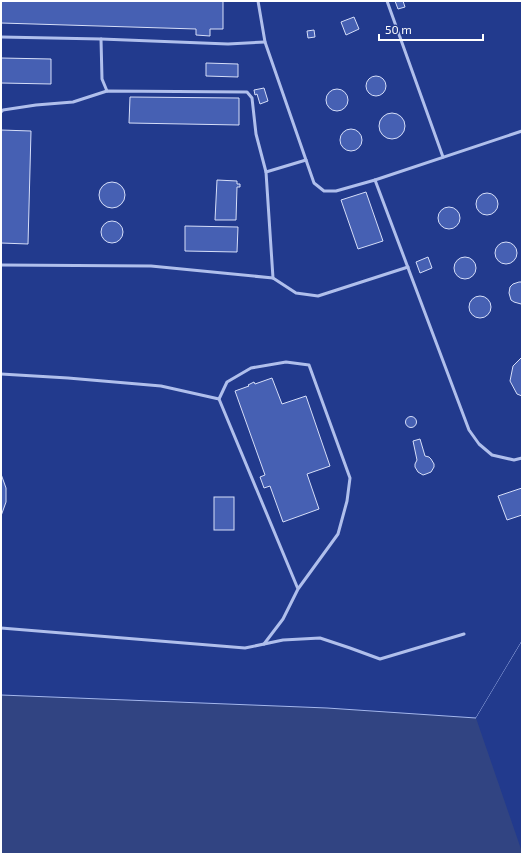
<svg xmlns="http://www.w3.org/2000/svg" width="523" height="855" font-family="'Exo 2',sans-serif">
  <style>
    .water { fill: #314482; stroke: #a4b7ed }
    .pier { fill: #223a8d }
    .building { fill: #4660b3; stroke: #d6def9 }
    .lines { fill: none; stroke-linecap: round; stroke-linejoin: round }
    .lane { stroke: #b0bfec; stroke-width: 3 }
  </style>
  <rect width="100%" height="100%" fill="#223a8d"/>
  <polygon class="water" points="522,641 522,854 1,854 1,695 327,708 476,718"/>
  <polygon class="pier" points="522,641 522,852 476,718"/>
  <g class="building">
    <polygon points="1,1 223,1 223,29 210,29 210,36 196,35 196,29 1,23"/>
    <polygon points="395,1 403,1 405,7 398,9"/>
    <polygon points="354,17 359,29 346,35 341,22"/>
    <polygon points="314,30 315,37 308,38 307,31"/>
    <polygon points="1,58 51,59 51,84 1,83"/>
    <polygon points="206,63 238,64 238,77 206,76"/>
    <circle cx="376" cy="86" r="10"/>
    <polygon points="264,88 268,101 260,104 257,94 255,95 254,90"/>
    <circle cx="337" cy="100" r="11"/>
    <polygon points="130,97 239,98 239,125 129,123"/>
    <circle cx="392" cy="126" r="13"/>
    <circle cx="351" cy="140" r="11"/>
    <polygon points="1,130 31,131 28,244 1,243"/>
    <polygon points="217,180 237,181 237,184 240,184 240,187 237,187 236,220 215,220"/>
    <circle cx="112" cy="195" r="13"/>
    <polygon points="366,192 383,241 358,249 341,200"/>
    <circle cx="487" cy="204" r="11"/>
    <circle cx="449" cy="218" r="11"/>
    <circle cx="112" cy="232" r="11"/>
    <polygon points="185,226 238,227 237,252 185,251"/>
    <circle cx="506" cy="253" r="11"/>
    <polygon points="428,257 432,268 420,273 416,262"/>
    <circle cx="465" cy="268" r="11"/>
    <polygon points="519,282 522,282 522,304 521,304 514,302 511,300 509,293 510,287 513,284"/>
    <circle cx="480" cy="307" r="11"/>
    <polygon points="522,357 522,396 517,394 510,381 513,366"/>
    <polygon points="272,378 282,404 306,396 330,466 307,474 319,509 283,522 270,486 264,488 260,477 265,475 235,391 249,386 248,385 254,382 255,384"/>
    <circle cx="411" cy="422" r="5.5"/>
    <polygon points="420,439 425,456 429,457 431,459 434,464 434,467 431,472 426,474 423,475 418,472 415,467 415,464 417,460 413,441"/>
    <polygon points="1,474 6,488 6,502 1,516"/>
    <polygon points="522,488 522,515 507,520 498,496"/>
    <rect x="214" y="497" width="20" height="33"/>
  </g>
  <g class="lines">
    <g class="lane">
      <polyline points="258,1 265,42 314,183 324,191 336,191 375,180"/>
      <polyline points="387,1 443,157"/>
      <polyline points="1,37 101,39 228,44 265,42"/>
      <polyline points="101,39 102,79 107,91"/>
      <polyline points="1,112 3,110 36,105 73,102 107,91 247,92 252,98 256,134 266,172"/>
      <polyline points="522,131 375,180 469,430 479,444 492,455 514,460 522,458"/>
      <polyline points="306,160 266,172 273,278 296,293 318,296 408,267"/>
      <polyline points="1,265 151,266 273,278"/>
      <polyline points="1,374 68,378 161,386 219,399"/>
      <polyline points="1,628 245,648 283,640 320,638 350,648 380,659 464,634"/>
      <polyline points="264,644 283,619 298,589 219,399 227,382 251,368 286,362 309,365 350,478 347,501 338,534 298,589"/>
    </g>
  </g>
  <rect width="523" height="855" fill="none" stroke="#ffffff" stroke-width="4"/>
  <path d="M379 34v6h104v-6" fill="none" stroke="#ffffff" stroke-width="2"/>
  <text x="385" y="34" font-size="12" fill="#ffffff" stroke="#223a8d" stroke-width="3" paint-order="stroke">50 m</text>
</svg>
